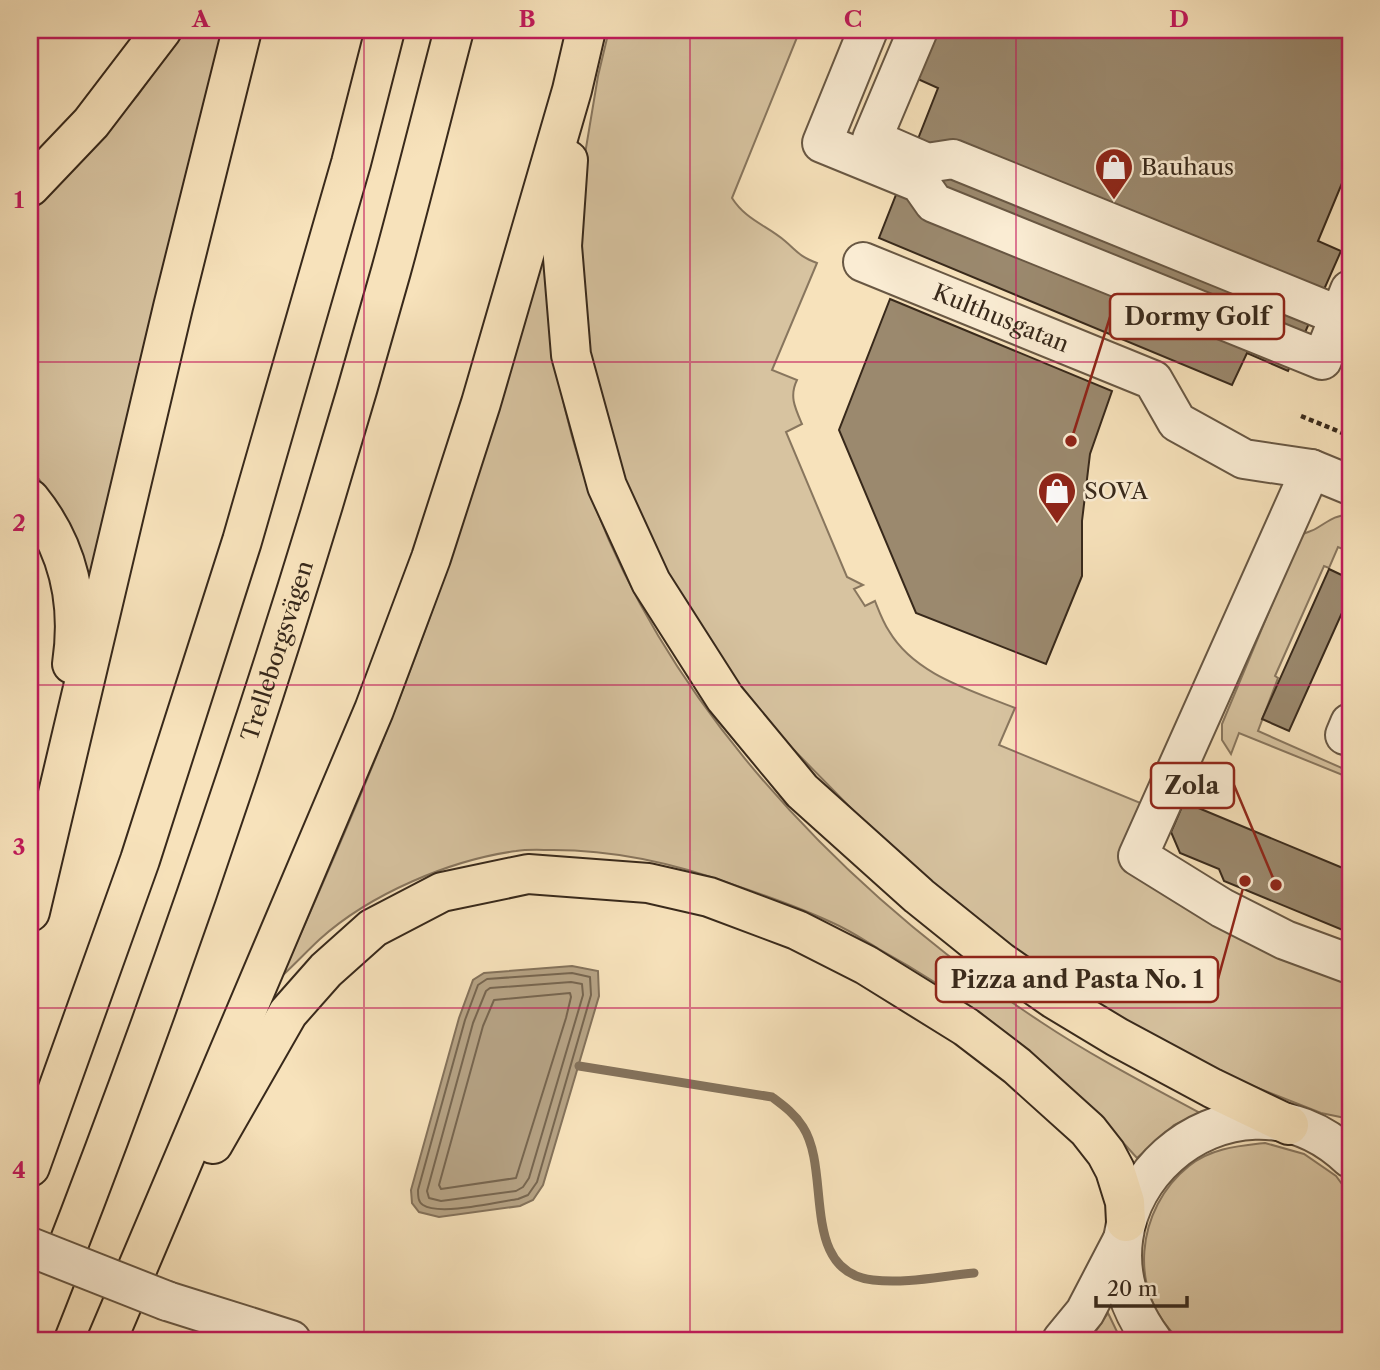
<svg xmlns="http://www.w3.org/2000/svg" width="1380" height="1370" font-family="'Libre Caslon Text',serif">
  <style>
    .green { fill: #d7c3a0; stroke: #88765e; stroke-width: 2 }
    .water { fill: #b6a385; stroke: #84725b; stroke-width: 2 }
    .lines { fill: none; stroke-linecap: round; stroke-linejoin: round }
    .shore { stroke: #776650; stroke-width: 2 }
    .stream { stroke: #84725b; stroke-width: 9 }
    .building { fill: #9b896e; stroke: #38291b; stroke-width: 2 }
    .minor-casing { stroke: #685743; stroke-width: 42 }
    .highway-casing { stroke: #38291b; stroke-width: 42 }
    .path { stroke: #38291b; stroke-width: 4.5; stroke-dasharray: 5 3.5; stroke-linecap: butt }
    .minor { stroke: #faecd3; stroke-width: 38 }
    .highway { stroke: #f7e2bb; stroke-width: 38 }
    .minor-bridge-casing { stroke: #685743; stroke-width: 42; stroke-linecap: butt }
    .minor-bridge { stroke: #faecd3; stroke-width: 38 }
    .grid { fill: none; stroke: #c2185b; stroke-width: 2; stroke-opacity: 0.55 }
    .labels { text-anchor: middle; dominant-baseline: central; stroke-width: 5; stroke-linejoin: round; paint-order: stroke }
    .poi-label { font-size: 23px; fill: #38291b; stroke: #faecd3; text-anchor: start }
    .street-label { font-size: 23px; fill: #38291b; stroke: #faecd3 }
    .leader { fill: none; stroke: #8f2418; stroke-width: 2.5 }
    .callout-dot { fill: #8f2418; stroke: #faecd3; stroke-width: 2.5 }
    .callout { fill: #faecd3; stroke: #8f2418; stroke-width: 2.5 }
    .callout-label { font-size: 24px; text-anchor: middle; font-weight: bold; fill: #38291b }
    .neatline { fill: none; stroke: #c2185b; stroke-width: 2.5 }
    .grid-label { font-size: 23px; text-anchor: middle; font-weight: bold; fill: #c2185b }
  </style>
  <rect width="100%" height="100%" fill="#f7e2bb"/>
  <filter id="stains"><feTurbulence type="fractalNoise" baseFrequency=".00286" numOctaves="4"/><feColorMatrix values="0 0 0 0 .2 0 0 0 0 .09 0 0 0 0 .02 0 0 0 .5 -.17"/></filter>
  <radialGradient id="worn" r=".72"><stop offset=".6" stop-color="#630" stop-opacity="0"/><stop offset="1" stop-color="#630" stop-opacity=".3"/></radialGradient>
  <g class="green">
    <path d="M 184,30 L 228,30 L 91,582 C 78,535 60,505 30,468 L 30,210 L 81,161 L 138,95 Z"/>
    <path d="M 609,30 L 800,30 L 732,198 C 746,220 766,225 785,241 C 798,252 799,256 817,263 L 772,370 L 797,380 C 789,396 795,408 802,424 L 786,432 L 847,577 L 863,585 L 854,589 L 865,606 L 875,601 C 879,611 883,622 889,631 C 915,675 971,690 1015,708 L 999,745 L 1143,804 L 1129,846 L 1350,981 L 1350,1119 L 1321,1113 L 1217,1072 L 1157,1041 L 1057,979 L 992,932 L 892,850 L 791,747 L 746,695 L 671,589 L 619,483 L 583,331 L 580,184 L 598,76 Z"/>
    <path d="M 549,209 C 551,276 549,343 565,409 C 626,667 825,879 1041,1022 C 1092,1056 1146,1084 1200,1113 L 1174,1125 L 1137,1158 C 1059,1070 982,1006 879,949 C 864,940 849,930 833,923 C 801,908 767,896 734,885 C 674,863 616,850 553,850 C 541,850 528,849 516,851 C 450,860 370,894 320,939 C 307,951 295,964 282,976 C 350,823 416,670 466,510 C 497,411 522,309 549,209 Z"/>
    <path d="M 1350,514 L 1350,552 L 1338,547 L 1329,568 L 1324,566 L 1275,676 L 1278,678 L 1258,731 L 1344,769 L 1350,756 L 1350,778 L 1239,733 L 1231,754 L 1222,740 L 1222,724 L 1301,535 C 1306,532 1313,531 1317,528 C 1332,519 1332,517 1350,514 Z"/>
    <path d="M 1265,1143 L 1304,1154 L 1336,1176 L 1350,1195 L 1350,1322 L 1332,1340 L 1180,1340 C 1126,1293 1136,1208 1189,1166 C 1211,1148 1239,1146 1265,1143 Z"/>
    <polygon points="1108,1313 1121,1340 1090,1340"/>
  </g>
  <polygon class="water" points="572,966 598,971 599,996 543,1185 533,1200 520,1206 439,1217 419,1212 412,1203 411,1190 459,1018 473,980 484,973"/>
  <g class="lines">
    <g class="shore">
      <path d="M 572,973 L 590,977 L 591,995 L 537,1182 L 528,1195 L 518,1199 C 497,1202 440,1216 423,1205 C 418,1202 418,1196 418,1190 L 465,1020 L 478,985 L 487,979 Z"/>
      <polygon points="571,982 582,984 583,995 529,1178 523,1187 516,1191 441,1201 429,1198 427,1191 473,1023 486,991 490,988"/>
      <polygon points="570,993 571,997 566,1018 516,1178 441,1189 439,1185 483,1026 494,1000"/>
    </g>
    <path class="stream" d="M 579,1066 L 772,1097 C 784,1106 795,1114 803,1127 C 832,1172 799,1272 873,1280 C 906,1284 941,1276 974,1273"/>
  </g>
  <g class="building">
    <polygon points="907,30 1350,30 1350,164 1318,241 1341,251 1288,371 1247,353 1232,385 879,238 938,88 891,67"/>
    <polygon points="890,299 1112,391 1090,454 1082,521 1082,576 1046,664 916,613 839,430"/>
    <polygon points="1329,569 1350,579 1350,595 1289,731 1262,719"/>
    <polygon points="1184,802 1350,871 1350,933 1224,881 1219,869 1180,853 1171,832"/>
  </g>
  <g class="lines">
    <defs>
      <g id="minor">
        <polyline points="868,30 822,143 920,183 934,203 1322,360 1350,290"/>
        <polyline points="918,30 872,139 927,163 953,159 1340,316"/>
        <path id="s1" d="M 863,262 L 1153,380 L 1177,422 L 1244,459 L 1311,469 L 1350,485"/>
        <polyline points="1311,469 1138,856 1222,908 1285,940 1350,964"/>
        <polyline points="1345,735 1350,723"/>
        <polyline points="167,1301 291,1340"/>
        <polyline points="1062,1340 1085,1312 1122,1241"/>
        <path d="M 1152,1340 C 1050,1202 1232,1046 1350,1158"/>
      </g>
      <g id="highway">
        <polyline points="568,160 562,246 571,355 607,486 651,582 725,698 802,791 919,896 1001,962 1054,999 1117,1037 1212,1088 1289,1125"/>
        <polyline points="30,187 91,123 162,30"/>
        <path d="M 30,499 C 69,547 81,604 72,664"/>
        <polyline points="30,912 173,307 242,30"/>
        <polyline points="213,1144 288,1013 326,970 373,928 442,892 528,874 648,883 709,897 797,930 866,965 966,1027 1017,1066 1088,1130 1106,1153 1115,1170 1125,1202 1126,1222"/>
        <polyline points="30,1167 140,860 242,541 351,163 385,30"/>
        <path id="s2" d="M 31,1340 C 170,991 290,633 391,271 C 413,191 433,110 454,30"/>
        <polyline points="107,1340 374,710 431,558 481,403 572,90 586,30"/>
      </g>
    </defs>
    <use href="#minor" class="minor-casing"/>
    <use href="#highway" class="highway-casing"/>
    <polyline class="path" points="1301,416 1350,436"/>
    <use href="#minor" class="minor"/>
    <use href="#highway" class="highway"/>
    <defs>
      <polyline id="minor-bridge" points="30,1247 167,1301"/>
    </defs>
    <use href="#minor-bridge" class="minor-bridge-casing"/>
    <use href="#minor-bridge" class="minor-bridge"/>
  </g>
  <path class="grid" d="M 364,30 L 364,1340M 690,30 L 690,1340M 1016,30 L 1016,1340M 30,362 L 1350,362M 30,685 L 1350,685M 30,1008 L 1350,1008"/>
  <defs>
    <symbol id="shop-pin" viewBox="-11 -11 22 30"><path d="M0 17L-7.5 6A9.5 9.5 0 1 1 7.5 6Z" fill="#8f2418" stroke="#faecd3"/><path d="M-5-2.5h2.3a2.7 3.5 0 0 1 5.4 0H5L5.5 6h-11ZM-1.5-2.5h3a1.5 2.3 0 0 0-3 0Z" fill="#fff"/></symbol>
  </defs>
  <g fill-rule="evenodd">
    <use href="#shop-pin" x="1092" y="145" width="44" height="60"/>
    <use href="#shop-pin" x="1035" y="469" width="44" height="60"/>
  </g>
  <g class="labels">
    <g class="poi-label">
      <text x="1141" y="167">Bauhaus</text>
      <text x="1084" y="491">SOVA</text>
    </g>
    <g class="street-label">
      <text stroke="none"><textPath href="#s1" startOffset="149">Kulthusgatan</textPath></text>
      <text stroke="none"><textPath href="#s2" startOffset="732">Trelleborgsvägen</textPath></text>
    </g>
  </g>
  <path class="leader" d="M1071 441L1110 317M1276 885L1234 785M1245 881L1218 979"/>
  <g class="callout-dot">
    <circle cx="1071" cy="441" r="7"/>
    <circle cx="1276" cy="885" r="7"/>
    <circle cx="1245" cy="881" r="7"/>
  </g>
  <g class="callout">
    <rect x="1110" y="294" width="174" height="45" rx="7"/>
    <rect x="1151" y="763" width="83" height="45" rx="7"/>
    <rect x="936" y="957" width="282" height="45" rx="7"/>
  </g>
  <g class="callout-label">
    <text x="1197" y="325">Dormy Golf</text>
    <text x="1192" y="794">Zola</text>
    <text x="1077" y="988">Pizza and Pasta No. 1</text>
  </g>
  <rect width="1380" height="1370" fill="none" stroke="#f7e2bb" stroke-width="77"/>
  <path d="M1096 1296v10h91v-10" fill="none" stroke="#38291b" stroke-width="3.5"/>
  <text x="1107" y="1296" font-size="21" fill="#38291b" stroke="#faecd3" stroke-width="5" paint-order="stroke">20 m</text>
  <rect x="38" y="38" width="1304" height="1294" class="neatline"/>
  <g class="grid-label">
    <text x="201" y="27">A</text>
    <text x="527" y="27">B</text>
    <text x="853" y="27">C</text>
    <text x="1179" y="27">D</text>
    <text x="19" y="208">1</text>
    <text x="19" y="531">2</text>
    <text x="19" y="855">3</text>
    <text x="19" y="1178">4</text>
  </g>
  <rect width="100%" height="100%" filter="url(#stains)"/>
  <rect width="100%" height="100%" fill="url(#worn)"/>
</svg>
